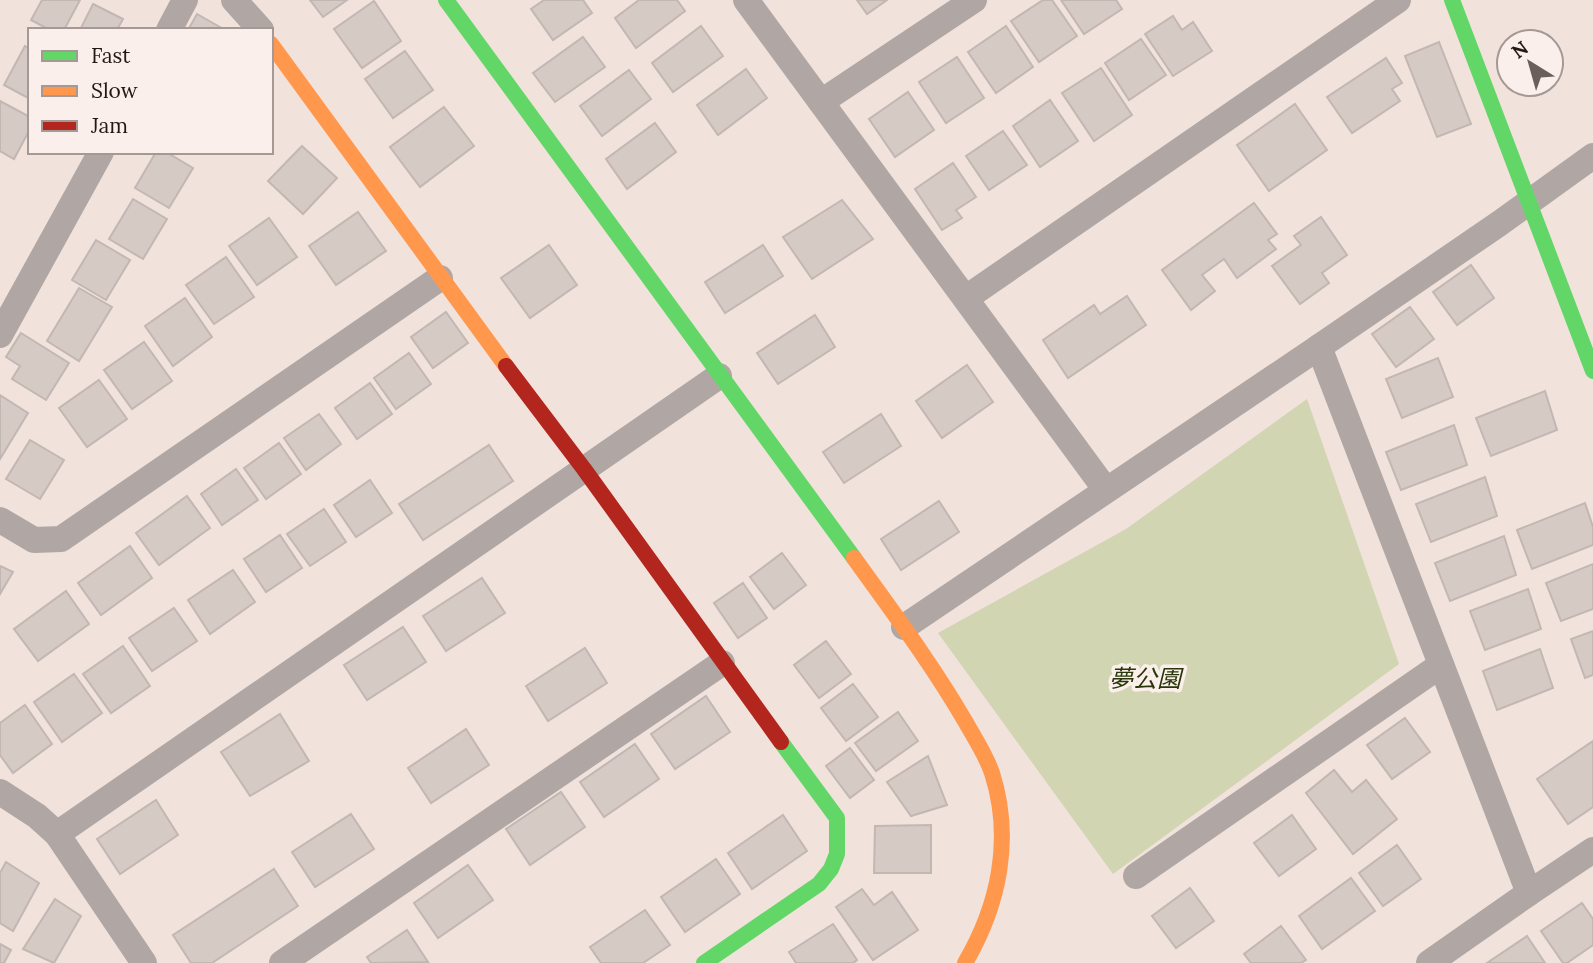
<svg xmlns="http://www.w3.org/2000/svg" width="1593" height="963" font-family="Lora,'Noto Sans JP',serif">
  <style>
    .green { fill: #d1d5b2 }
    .building { fill: #d6cac5; stroke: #c2b7b2; stroke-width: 2 }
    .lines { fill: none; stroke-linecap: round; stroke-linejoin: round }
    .street { stroke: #b0a7a5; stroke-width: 26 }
    .fast { stroke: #63d668; stroke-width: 16 }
    .slow { stroke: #ff974d; stroke-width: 16 }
    .jam { stroke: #b3261e; stroke-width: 16 }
    .labels { text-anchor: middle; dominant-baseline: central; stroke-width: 7; stroke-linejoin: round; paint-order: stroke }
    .park-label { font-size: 24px; font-style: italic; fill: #293609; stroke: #fbefeb }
  </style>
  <rect width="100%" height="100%" fill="#f1e2dc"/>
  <polygon class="green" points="1307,399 1399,664 1113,874 938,633 1126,529"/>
  <g class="building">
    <polygon points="42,0 80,0 64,30 50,30 31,20"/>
    <polygon points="310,0 347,0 323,17"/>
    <polygon points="544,0 583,0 592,13 553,40 531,9"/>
    <polygon points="639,0 677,0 685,11 636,48 615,18"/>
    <polygon points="857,0 887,0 867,14"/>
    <polygon points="1043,0 1052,0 1077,36 1039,62 1011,21"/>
    <polygon points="1061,0 1116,0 1122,9 1084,34"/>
    <polygon points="374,1 401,41 362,68 334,29"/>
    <polygon points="93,4 123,19 117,30 80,30"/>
    <polygon points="197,14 225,30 188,30"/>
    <polygon points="1173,16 1182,30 1193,22 1212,51 1173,76 1145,34"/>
    <polygon points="701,26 723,56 673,92 652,63"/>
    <polygon points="1006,26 1033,67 996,93 968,52"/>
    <polygon points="583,37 605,67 555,102 533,73"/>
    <polygon points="1141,39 1166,75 1129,100 1105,63"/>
    <polygon points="1439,42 1471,124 1437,137 1405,56"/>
    <polygon points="25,46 30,49 30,99 4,85"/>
    <polygon points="405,51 433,90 393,118 365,79"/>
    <polygon points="957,57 984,98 946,123 919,82"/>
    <polygon points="1386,58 1402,83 1392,89 1400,101 1352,133 1327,97"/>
    <polygon points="1101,68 1132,115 1094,141 1062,93"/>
    <polygon points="746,69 767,98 718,135 697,105"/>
    <polygon points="629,70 651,99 602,136 580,106"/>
    <polygon points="908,92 934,130 895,157 869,119"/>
    <polygon points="1050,100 1078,141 1040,167 1013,126"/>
    <polygon points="0,101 30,117 30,129 14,159 0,151"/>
    <polygon points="1295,104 1327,150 1269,191 1237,145"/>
    <polygon points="444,107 474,146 420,187 390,147"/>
    <polygon points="655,123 676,152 627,189 606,159"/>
    <polygon points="1003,131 1027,165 989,190 966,156"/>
    <polygon points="302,146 337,178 303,214 268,181"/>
    <polygon points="156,152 166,152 193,168 169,208 135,188"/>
    <polygon points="953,163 976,197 956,210 962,218 942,230 915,189"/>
    <polygon points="133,199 167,219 143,259 109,239"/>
    <polygon points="842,200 873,239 812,279 783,237"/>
    <polygon points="1254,203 1277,234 1268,240 1276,249 1237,278 1224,259 1202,275 1215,291 1191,310 1162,270"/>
    <polygon points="358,212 386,251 336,285 309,246"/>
    <polygon points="1321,217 1347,255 1322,273 1329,283 1300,304 1272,266 1301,245 1294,236"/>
    <polygon points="269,218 297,257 257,285 229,246"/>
    <polygon points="96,240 130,260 106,300 72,280"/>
    <polygon points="549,245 577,285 530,318 501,278"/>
    <polygon points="763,245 783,276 725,313 705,282"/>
    <polygon points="226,257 254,297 214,324 186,285"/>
    <polygon points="1471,265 1494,298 1457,325 1433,292"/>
    <polygon points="79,288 112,307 79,361 47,341"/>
    <polygon points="1127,296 1146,325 1068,378 1043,340 1094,305 1100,314"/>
    <polygon points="185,298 212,337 173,366 145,326"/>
    <polygon points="1410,307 1434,339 1396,367 1372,334"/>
    <polygon points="446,312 468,343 433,368 411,337"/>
    <polygon points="815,315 835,347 778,384 757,353"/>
    <polygon points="21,333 69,363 46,400 12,379 20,366 6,357"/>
    <polygon points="144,342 172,381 132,409 104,370"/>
    <polygon points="409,353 431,384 396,409 374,378"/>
    <polygon points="1438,358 1453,397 1402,418 1386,379"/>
    <polygon points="967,365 993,402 942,438 916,401"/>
    <polygon points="99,380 127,419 87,447 59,408"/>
    <polygon points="370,383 392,414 357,439 335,408"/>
    <polygon points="1545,391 1557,430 1491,456 1476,418"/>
    <polygon points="0,395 28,413 0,459"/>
    <polygon points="319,414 341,444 306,470 284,438"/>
    <polygon points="881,414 901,446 844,483 823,452"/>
    <polygon points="1454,425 1467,465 1401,490 1386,452"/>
    <polygon points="30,440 64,460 40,499 6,479"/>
    <polygon points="279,443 301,474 266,499 244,468"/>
    <polygon points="489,445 513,481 423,540 399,504"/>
    <polygon points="236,469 258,500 222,525 201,494"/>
    <polygon points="1485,477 1497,516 1431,542 1416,504"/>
    <polygon points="370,480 392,513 356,537 334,505"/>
    <polygon points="187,496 210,528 159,565 136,533"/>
    <polygon points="939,501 959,532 901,570 881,539"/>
    <polygon points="1585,503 1593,527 1593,545 1532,569 1517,530"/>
    <polygon points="324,509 346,542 310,566 287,534"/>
    <polygon points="280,535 302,568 266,592 244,559"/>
    <polygon points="1504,536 1516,575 1450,601 1435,563"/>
    <polygon points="130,546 152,578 101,615 78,583"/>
    <polygon points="782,553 806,585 774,609 750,577"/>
    <polygon points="1593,564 1593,609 1561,621 1546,583"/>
    <polygon points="0,566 13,572 0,594"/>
    <polygon points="233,570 255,602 210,634 188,600"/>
    <polygon points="482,578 505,613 446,651 423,616"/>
    <polygon points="743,583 767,618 738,638 714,603"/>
    <polygon points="1528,589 1541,629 1485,650 1470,611"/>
    <polygon points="66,591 89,624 38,661 14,629"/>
    <polygon points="174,608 197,641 152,671 129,638"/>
    <polygon points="403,627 426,662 367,700 344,665"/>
    <polygon points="1593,631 1593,675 1585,678 1571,639"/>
    <polygon points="826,641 851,674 819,698 794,665"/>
    <polygon points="123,646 150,686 111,713 83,674"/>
    <polygon points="585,648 607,683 548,721 526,686"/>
    <polygon points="1540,649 1553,688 1497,710 1483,671"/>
    <polygon points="74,674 102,713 62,742 34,702"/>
    <polygon points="853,684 878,717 846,741 821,708"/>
    <polygon points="706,696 730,732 675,769 651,734"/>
    <polygon points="25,705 52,744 13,773 0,755 0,723"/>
    <polygon points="898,712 918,741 876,771 855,743"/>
    <polygon points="280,714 309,761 250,796 221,752"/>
    <polygon points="1405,718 1430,752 1392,779 1367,745"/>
    <polygon points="466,729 489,765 431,803 408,768"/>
    <polygon points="1593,741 1593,807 1568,824 1537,779"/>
    <polygon points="635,744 659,779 604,817 580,782"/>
    <polygon points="850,748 874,780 850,798 826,766"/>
    <polygon points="928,756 947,805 911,816 887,782"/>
    <polygon points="1334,770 1352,792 1366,780 1397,819 1353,854 1306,793"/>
    <polygon points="561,792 585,827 530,865 506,829"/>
    <polygon points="156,800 178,835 120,874 97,839"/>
    <polygon points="351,814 374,849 315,887 292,852"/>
    <polygon points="783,815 807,851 752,889 728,853"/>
    <polygon points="1292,815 1316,849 1279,876 1254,843"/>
    <polygon points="931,825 931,873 874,873 875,826"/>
    <polygon points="1397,845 1421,879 1383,906 1359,873"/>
    <polygon points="716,859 740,894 685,932 661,897"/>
    <polygon points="6,862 39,883 13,931 0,923 0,873"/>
    <polygon points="468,865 493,900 438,938 414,903"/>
    <polygon points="274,869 298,906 212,963 191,963 173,935"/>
    <polygon points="1351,878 1375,911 1322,949 1299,916"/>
    <polygon points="1190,888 1214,921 1176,948 1152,916"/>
    <polygon points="862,889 874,905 892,892 918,930 873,960 836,907"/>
    <polygon points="55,899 81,916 54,963 23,949"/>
    <polygon points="1582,903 1593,919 1593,945 1567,963 1563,963 1541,931"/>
    <polygon points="645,910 670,945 643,963 601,963 590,947"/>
    <polygon points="833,924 857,960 853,963 796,963 789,952"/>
    <polygon points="1281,926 1306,960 1301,963 1251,963 1244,954"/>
    <polygon points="407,930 428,962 371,963 367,957"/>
    <polygon points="1527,936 1545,963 1487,963"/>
    <polygon points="0,944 11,950 4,963 0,963"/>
  </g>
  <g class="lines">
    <g class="street">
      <polyline points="234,0 261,30"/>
      <polyline points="746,0 1106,490"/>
      <polyline points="169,30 185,0"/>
      <polyline points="821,102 974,0"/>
      <polyline points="966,298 1398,0"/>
      <polyline points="0,335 101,152"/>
      <polyline points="1319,347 1529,893 1429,963"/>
      <polyline points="0,520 34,540 61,539 440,278"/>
      <polyline points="904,627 1319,347 1500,223 1593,156"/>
      <polyline points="0,792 37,816 57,834 144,963"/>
      <polyline points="57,834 719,376"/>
      <polyline points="1136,876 1441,665"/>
      <polyline points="1529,893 1593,850"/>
      <polyline points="282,963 722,663"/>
    </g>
    <g class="fast">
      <polyline points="446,0 854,558"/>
      <polyline points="1452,0 1593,371"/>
      <polyline points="704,963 819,884 831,869 837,854 837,818 781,742"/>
    </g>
    <g class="slow">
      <polyline points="271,44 506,366"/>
      <path d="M 854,558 C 892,611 932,664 965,721 C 974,737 986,755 992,773 C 1013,839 999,905 965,963"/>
    </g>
    <polyline class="jam" points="506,366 584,469 781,742"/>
  </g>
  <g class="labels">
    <g class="park-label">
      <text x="1145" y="678">夢公園</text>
    </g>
  </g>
  <rect x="28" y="28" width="245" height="126" fill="#fbefeb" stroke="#a49995" stroke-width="2"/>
  <rect x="42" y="51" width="35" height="10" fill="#63d668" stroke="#a49995" stroke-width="2"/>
  <text x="91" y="63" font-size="21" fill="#221814">Fast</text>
  <rect x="42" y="86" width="35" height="10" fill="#ff974d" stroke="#a49995" stroke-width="2"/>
  <text x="91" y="98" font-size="21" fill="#221814">Slow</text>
  <rect x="42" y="121" width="35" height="10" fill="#b3261e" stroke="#a49995" stroke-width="2"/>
  <text x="91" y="133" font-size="21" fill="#221814">Jam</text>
  <g transform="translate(1530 63) rotate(323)"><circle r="33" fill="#fbefeb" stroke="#a49995" stroke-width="2"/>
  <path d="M0-5L12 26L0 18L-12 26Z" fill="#6a5f5a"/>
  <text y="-10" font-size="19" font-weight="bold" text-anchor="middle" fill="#221814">N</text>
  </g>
</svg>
